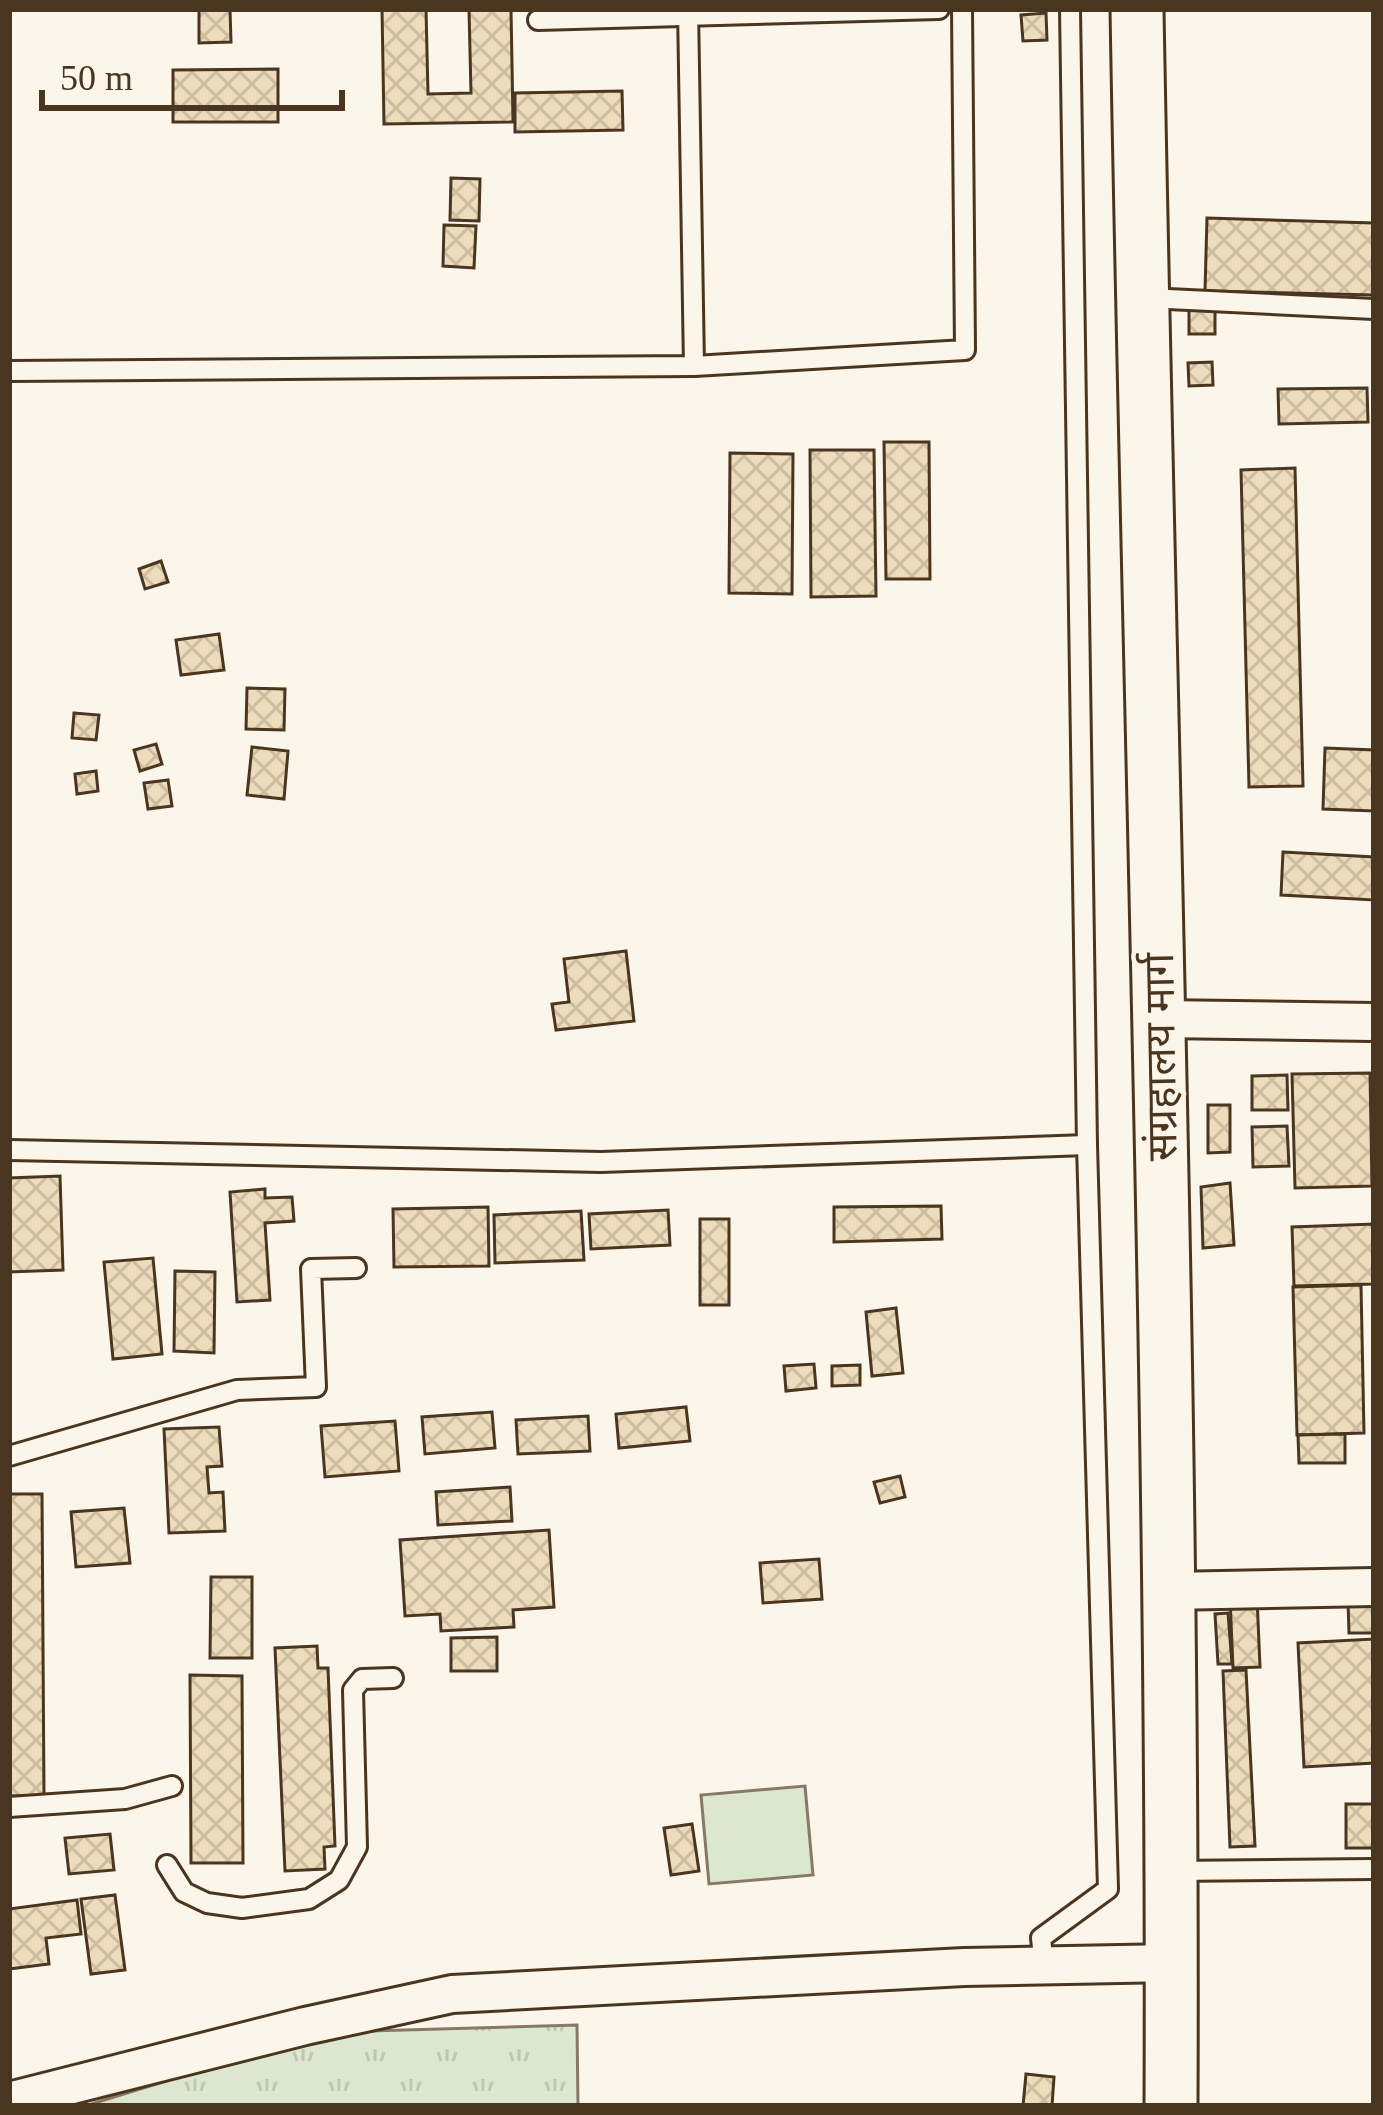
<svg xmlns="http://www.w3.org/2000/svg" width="1383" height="2115" font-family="'Times New Roman','Noto Sans Devanagari',serif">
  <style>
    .grass { fill: url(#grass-tufts); stroke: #887966; stroke-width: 3 }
    .pitch { fill: #dce7d0; stroke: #887966; stroke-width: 3 }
    .building { fill: url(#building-cross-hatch); stroke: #4a3520; stroke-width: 3 }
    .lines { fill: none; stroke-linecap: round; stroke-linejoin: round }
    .lane-casing { stroke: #4a3520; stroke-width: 24 }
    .street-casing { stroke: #4a3520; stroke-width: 42 }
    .secondary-casing { stroke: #4a3520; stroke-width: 57 }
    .lane { stroke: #fbf6e9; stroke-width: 18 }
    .street { stroke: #fbf6e9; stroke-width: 36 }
    .secondary { stroke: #fbf6e9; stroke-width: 51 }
    .labels { text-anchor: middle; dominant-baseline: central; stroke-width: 9; stroke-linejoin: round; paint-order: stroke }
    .street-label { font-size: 42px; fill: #4a3520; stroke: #fbf6e9 }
  </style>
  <defs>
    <pattern id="grass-tufts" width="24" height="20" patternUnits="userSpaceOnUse" patternTransform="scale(3)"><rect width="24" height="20" fill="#dce7d0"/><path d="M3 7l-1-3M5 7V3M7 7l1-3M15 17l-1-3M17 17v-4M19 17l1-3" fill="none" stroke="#bec7b2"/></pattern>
    <pattern id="building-cross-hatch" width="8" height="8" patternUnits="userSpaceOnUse" patternTransform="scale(3)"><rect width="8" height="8" fill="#ecdcbc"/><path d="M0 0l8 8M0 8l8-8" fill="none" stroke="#ccbda1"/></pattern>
  </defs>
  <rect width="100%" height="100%" fill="#fbf6e9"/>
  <polygon class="grass" points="577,2025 578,2106 85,2106 221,2064 369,2031"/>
  <polygon class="pitch" points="805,1786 813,1875 709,1884 701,1795"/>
  <g class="building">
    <polygon points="199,9 230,9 231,42 199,43"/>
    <polygon points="382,9 426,9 428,94 471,93 469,9 511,9 513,122 384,124"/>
    <polygon points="1046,13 1047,40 1023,41 1021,15"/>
    <polygon points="278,69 278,122 173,122 173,70"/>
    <polygon points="622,91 623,130 515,132 515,93"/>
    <polygon points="451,178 480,179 479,221 450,220"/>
    <polygon points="1207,218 1374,223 1374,295 1205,291"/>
    <polygon points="444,225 476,226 474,268 443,266"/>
    <rect x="1189" y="309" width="26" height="25"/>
    <polygon points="1212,362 1213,385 1189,386 1188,363"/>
    <polygon points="1367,388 1368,422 1279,424 1278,389"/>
    <polygon points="884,442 929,442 930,579 886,579"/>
    <polygon points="810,450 874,450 876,596 811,597"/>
    <polygon points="730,453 793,454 792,594 729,593"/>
    <polygon points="1295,468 1303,786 1249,787 1241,470"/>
    <polygon points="161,561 168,582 145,589 139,569"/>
    <polygon points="219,634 224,670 181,675 176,640"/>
    <polygon points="247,688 285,689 284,730 246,729"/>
    <polygon points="74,713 99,715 96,740 72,738"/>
    <polygon points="156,744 162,764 140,771 134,750"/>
    <polygon points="252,747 288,751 284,799 247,795"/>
    <polygon points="1325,748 1374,750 1374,811 1323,809"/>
    <polygon points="96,771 98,791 77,794 75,774"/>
    <polygon points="168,780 172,806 148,809 144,783"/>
    <polygon points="1283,852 1374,857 1374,900 1281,895"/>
    <polygon points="626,951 634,1021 556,1030 552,1004 569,1002 564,959"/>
    <polygon points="1370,1073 1372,1186 1295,1188 1292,1074"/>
    <polygon points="1287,1075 1288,1110 1252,1110 1252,1076"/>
    <polygon points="1208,1105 1230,1105 1230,1152 1208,1153"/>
    <polygon points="1287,1126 1289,1166 1253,1167 1252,1127"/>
    <polygon points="60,1176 63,1270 9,1272 9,1178"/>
    <polygon points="1230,1183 1234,1245 1203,1248 1201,1187"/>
    <polygon points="265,1189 265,1198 292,1197 294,1221 265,1223 270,1300 237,1302 230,1192"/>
    <polygon points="941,1206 942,1239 834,1242 834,1207"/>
    <polygon points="488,1207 489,1266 394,1267 393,1209"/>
    <polygon points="668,1210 670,1245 591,1249 589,1214"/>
    <polygon points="581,1211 584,1260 495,1263 494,1215"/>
    <rect x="700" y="1219" width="29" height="86"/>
    <polygon points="1374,1224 1374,1284 1294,1286 1292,1227"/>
    <polygon points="153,1258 162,1354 113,1359 104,1262"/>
    <polygon points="175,1271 215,1272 214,1353 174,1351"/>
    <polygon points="1361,1285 1364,1433 1297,1435 1293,1287"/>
    <polygon points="896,1308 903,1373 872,1376 866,1312"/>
    <polygon points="814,1364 816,1388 786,1391 784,1366"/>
    <polygon points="860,1365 860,1385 832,1386 832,1366"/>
    <polygon points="686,1407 690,1441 619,1448 616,1414"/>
    <polygon points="492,1412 495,1448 425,1454 422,1417"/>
    <polygon points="588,1416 590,1451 518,1454 516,1420"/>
    <polygon points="395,1421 399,1471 325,1477 321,1426"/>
    <polygon points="219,1427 222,1466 207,1467 209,1493 223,1492 225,1531 169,1533 164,1429"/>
    <polygon points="1345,1434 1345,1463 1299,1463 1298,1435"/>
    <polygon points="900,1476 905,1497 880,1503 874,1482"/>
    <polygon points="510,1487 512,1521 438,1525 436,1492"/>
    <polygon points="9,1494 42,1494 44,1796 9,1796"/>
    <polygon points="124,1508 130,1563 76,1567 71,1512"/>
    <polygon points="549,1530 554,1607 513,1610 514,1627 441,1631 440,1614 405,1616 400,1540"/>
    <polygon points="819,1559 822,1599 763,1603 760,1563"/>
    <polygon points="211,1577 252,1577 252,1658 210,1658"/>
    <polygon points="1257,1597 1260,1667 1233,1668 1230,1598"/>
    <polygon points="1374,1601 1374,1633 1349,1633 1348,1602"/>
    <polygon points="1228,1613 1232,1664 1218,1664 1215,1614"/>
    <polygon points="497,1637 497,1671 451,1671 451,1638"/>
    <polygon points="1374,1639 1374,1763 1304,1767 1298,1643"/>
    <polygon points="317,1646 318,1668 328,1668 335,1846 324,1847 325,1869 285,1871 275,1648"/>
    <polygon points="1246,1670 1255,1846 1230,1847 1223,1671"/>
    <polygon points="190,1675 242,1676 243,1863 191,1863"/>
    <rect x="1346" y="1804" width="28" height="44"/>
    <polygon points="692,1824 699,1871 671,1875 664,1828"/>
    <polygon points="110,1834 114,1870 69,1874 65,1838"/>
    <polygon points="115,1895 125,1970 91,1974 81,1899"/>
    <polygon points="77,1900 81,1934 46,1938 49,1964 9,1969 9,1909"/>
    <polygon points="1026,2074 1054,2077 1052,2106 1023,2106"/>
  </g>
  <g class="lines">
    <defs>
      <g id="lane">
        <polyline points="688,9 694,366"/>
        <polyline points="538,20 939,9"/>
        <polyline points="1147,298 1374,309"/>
        <polyline points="9,371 694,366 965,350 962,9"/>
        <polyline points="9,1150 601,1162 1087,1145"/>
        <polyline points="9,1456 237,1390 316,1387 311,1269 356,1268"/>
        <polyline points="9,1807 125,1799 172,1786"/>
        <polyline points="167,1865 184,1892 207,1903 242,1908 309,1899 339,1880 357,1847 353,1690 362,1679 393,1678"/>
        <polyline points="1172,1871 1374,1869"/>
        <polyline points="1044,1966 1041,1938 1108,1889 1087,1145 1070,9"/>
      </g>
      <g id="street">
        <polyline points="1160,1019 1374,1022"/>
        <polyline points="1169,1591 1374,1587"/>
        <polyline points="9,2101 305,2026 452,1994 964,1967 1172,1963"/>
      </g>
      <path id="secondary" d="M 1137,9 C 1149,708 1174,1407 1171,2106"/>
    </defs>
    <use href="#lane" class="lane-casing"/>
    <use href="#street" class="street-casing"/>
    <use href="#secondary" class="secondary-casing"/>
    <use href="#lane" class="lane"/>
    <use href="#street" class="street"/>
    <use href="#secondary" class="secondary"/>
  </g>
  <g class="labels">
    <g class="street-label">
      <text transform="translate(1161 1057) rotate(-91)">संग्रहालय मार्ग</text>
    </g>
  </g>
  <rect width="1383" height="2115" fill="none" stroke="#4a3520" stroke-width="24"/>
  <path d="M42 90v18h300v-18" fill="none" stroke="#4a3520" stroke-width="6"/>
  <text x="60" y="90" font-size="36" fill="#4a3520" stroke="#fbf6e9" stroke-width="9" paint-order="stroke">50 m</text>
</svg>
